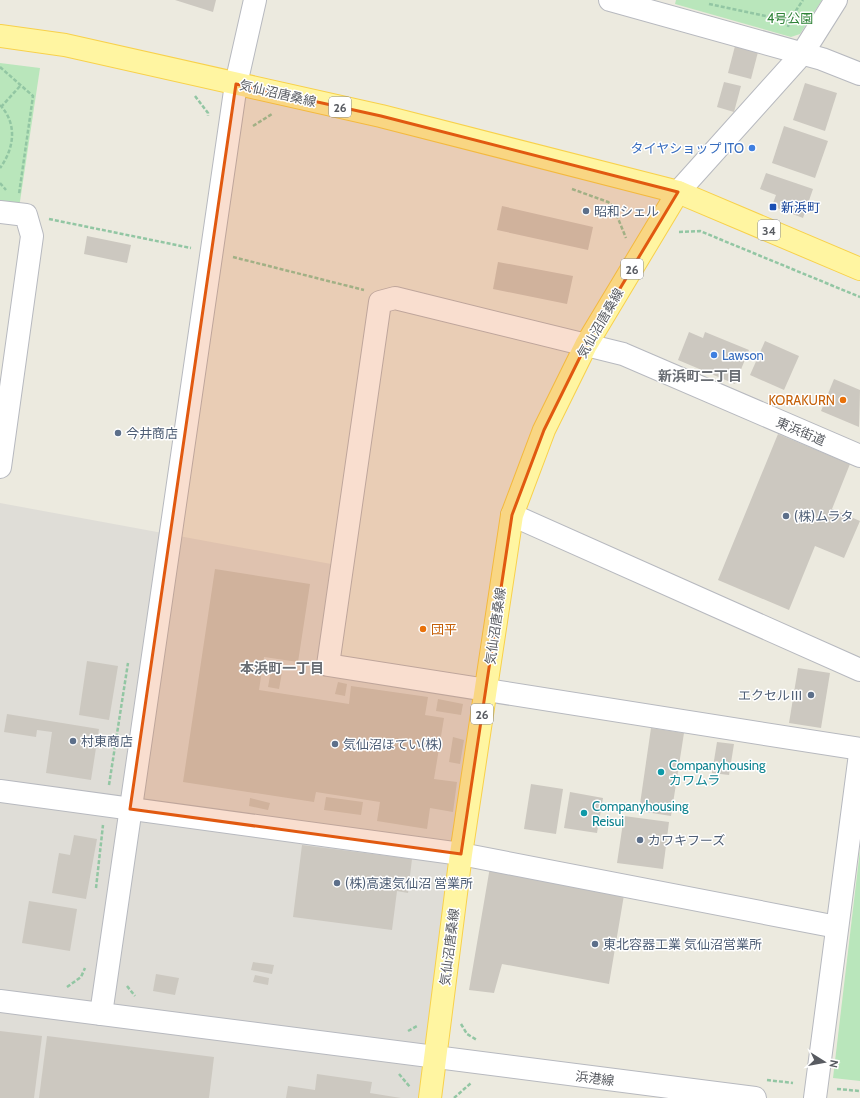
<svg xmlns="http://www.w3.org/2000/svg" width="860" height="1098" font-family="Cabin,'Noto Sans JP',sans-serif">
  <style>
    .industrial { fill: #dfddd7 }
    .green { fill: #b9e6bb }
    .building { fill: #ccc8c0 }
    .lines { fill: none; stroke-linecap: round; stroke-linejoin: round }
    .minor-casing { stroke: #b7b9bf; stroke-width: 24 }
    .major-casing { stroke: #f8d14b; stroke-width: 24 }
    .path { stroke: #92c6a3; stroke-width: 2.5; stroke-dasharray: 4 2; stroke-linecap: butt }
    .minor { stroke: #fff; stroke-width: 22 }
    .major { stroke: #fff5a1; stroke-width: 22 }
    .marked { fill: #e15910; fill-opacity: 0.2; stroke: #e15910; stroke-width: 3; stroke-linejoin: round }
    .shop-dot { fill: #3f7fe0; stroke: #fff; stroke-width: 1.5 }
    .transit-dot { fill: #1a4fb4; stroke: #fff; stroke-width: 1.5 }
    .service-dot { fill: #5c6f8a; stroke: #fff; stroke-width: 1.5 }
    .food-dot { fill: #e8710a; stroke: #fff; stroke-width: 1.5 }
    .culture-dot { fill: #0f9aa8; stroke: #fff; stroke-width: 1.5 }
    .labels { text-anchor: middle; dominant-baseline: central; stroke-width: 3; stroke-linejoin: round; paint-order: stroke }
    .shield { fill: #fff; stroke: #8a8c90; stroke-width: 1 }
    .shield-label { font-size: 12px; font-weight: bold; fill: #585b61 }
    .park-label { font-size: 13px; fill: #2e8237; stroke: #fff }
    .street-label { font-size: 13px; fill: #585b61; stroke: #fff }
    .shop-label { font-size: 13px; fill: #366cbe; stroke: #fff; text-anchor: end }
    .transit-label { font-size: 13px; fill: #164399; stroke: #fff; text-anchor: start }
    .service-label { font-size: 13px; fill: #4e5e75; stroke: #fff; text-anchor: start }
    .food-label { font-size: 13px; fill: #c56008; stroke: #fff; text-anchor: end }
    .culture-label { font-size: 13px; fill: #0d838f; stroke: #fff; text-anchor: start }
    .neighbourhood-label { font-size: 14px; font-weight: bold; fill: #696d73; stroke: #fff }
  </style>
  <rect width="100%" height="100%" fill="#eceadf"/>
  <polygon class="industrial" points="0,503 342,566 328,665 486,690 431,1098 0,1098"/>
  <g class="green">
    <polygon points="676,0 822,0 800,34 791,37 675,4"/>
    <polygon points="0,63 40,68 19,208 0,206"/>
    <polygon points="860,850 860,1081 833,1078"/>
  </g>
  <g class="building">
    <polygon points="175,0 216,0 213,12"/>
    <polygon points="735,46 758,52 751,79 728,73"/>
    <polygon points="724,82 741,86 734,112 717,107"/>
    <polygon points="805,83 837,93 825,131 793,120"/>
    <polygon points="784,126 828,141 815,178 772,163"/>
    <polygon points="766,173 813,189 803,218 772,206 776,195 760,189"/>
    <polygon points="502,206 593,227 588,250 497,230"/>
    <polygon points="87,236 131,245 127,263 84,254"/>
    <polygon points="498,262 573,276 567,304 493,289"/>
    <polygon points="689,332 703,338 705,332 749,350 735,384 678,360"/>
    <polygon points="765,341 799,356 784,390 750,375"/>
    <polygon points="834,379 860,390 859,427 821,411"/>
    <polygon points="778,434 850,464 832,509 860,521 844,558 815,546 789,610 718,580"/>
    <polygon points="215,569 310,584 298,662 264,657 259,690 349,704 351,686 428,697 425,715 444,718 434,779 457,782 453,812 430,808 427,829 377,821 380,802 316,792 314,802 183,782"/>
    <polygon points="87,661 118,666 109,720 79,715"/>
    <polygon points="272,665 283,667 279,689 268,687"/>
    <polygon points="798,668 830,673 821,728 789,723"/>
    <polygon points="338,682 347,684 345,696 335,694"/>
    <polygon points="438,699 463,704 461,715 436,711"/>
    <polygon points="7,714 99,729 91,780 46,773 52,732 37,730 36,737 4,732"/>
    <polygon points="651,728 684,733 671,816 639,811"/>
    <polygon points="453,737 464,740 460,764 449,762"/>
    <polygon points="717,742 734,744 729,775 712,773"/>
    <polygon points="531,784 563,789 556,834 524,829"/>
    <polygon points="570,792 603,798 597,833 564,828"/>
    <polygon points="326,797 363,802 361,815 324,810"/>
    <polygon points="250,798 270,803 268,810 249,806"/>
    <polygon points="624,816 669,822 663,869 617,863"/>
    <polygon points="74,835 97,839 86,899 52,893 59,853 70,855"/>
    <polygon points="302,845 412,859 408,893 397,891 392,930 293,917"/>
    <polygon points="490,867 624,895 609,984 502,964 494,993 469,990"/>
    <polygon points="29,901 77,909 70,951 22,943"/>
    <polygon points="253,962 274,965 272,974 251,970"/>
    <polygon points="156,974 179,978 175,995 153,991"/>
    <polygon points="255,975 269,978 268,985 253,982"/>
    <polygon points="0,1031 42,1036 34,1098 0,1098"/>
    <polygon points="47,1036 214,1057 209,1098 39,1098"/>
    <polygon points="317,1074 372,1082 370,1093 401,1098 286,1098 288,1086 315,1090"/>
  </g>
  <g class="lines">
    <defs>
      <g id="minor">
        <polyline points="610,0 822,59 860,74"/>
        <polyline points="678,192 802,54 836,0"/>
        <polyline points="0,212 26,215 32,236 0,467"/>
        <polyline points="860,456 623,354 395,298 380,302 328,665 860,749"/>
        <polyline points="512,515 860,670"/>
        <polyline points="0,791 461,854 837,927"/>
        <polyline points="0,1001 755,1098"/>
        <polyline points="101,1014 236,84 255,0"/>
        <polyline points="815,1098 860,754"/>
      </g>
      <g id="major">
        <polyline points="0,36 65,45 381,116 678,192 860,269"/>
        <polyline points="430,1098 461,854 512,515 544,430 586,345 678,192"/>
      </g>
    </defs>
    <use href="#minor" class="minor-casing"/>
    <use href="#major" class="major-casing"/>
    <g class="path">
      <polyline points="709,4 789,21"/>
      <polyline points="788,27 789,21 803,0"/>
      <polyline points="0,67 33,96 19,194"/>
      <polyline points="195,96 208,113 208,116"/>
      <path d="M 0,105 C 18,124 14,149 0,168"/>
      <polyline points="1,107 21,85"/>
      <polyline points="253,126 272,114"/>
      <polyline points="0,183 6,190"/>
      <polyline points="572,189 608,202 613,206 626,238"/>
      <polyline points="49,219 191,248"/>
      <polyline points="679,232 700,231 860,297"/>
      <polyline points="233,257 364,290"/>
      <polyline points="109,785 128,663"/>
      <polyline points="96,888 103,825"/>
      <polyline points="127,986 135,996"/>
      <polyline points="67,987 81,977 85,968"/>
      <polyline points="461,1024 467,1034 477,1040"/>
      <polyline points="408,1031 417,1026"/>
      <polyline points="399,1074 410,1087"/>
      <polyline points="767,1080 793,1083"/>
      <polyline points="837,1089 860,1091"/>
      <polyline points="454,1098 471,1083"/>
    </g>
    <use href="#minor" class="minor"/>
    <use href="#major" class="major"/>
  </g>
  <path class="marked" d="M 236,84 L 381,116 L 678,192 L 586,345 L 544,430 L 512,515 L 461,854 L 130,809 Z"/>
  <g class="shop-dot">
    <circle cx="752" cy="148" r="4"/>
    <circle cx="714" cy="355" r="4"/>
  </g>
  <rect class="transit-dot" x="769" y="203" width="8" height="8" rx="2"/>
  <g class="service-dot">
    <circle cx="586" cy="211" r="4"/>
    <circle cx="118" cy="433" r="4"/>
    <circle cx="786" cy="516" r="4"/>
    <circle cx="811" cy="695" r="4"/>
    <circle cx="73" cy="741" r="4"/>
    <circle cx="335" cy="744" r="4"/>
    <circle cx="640" cy="840" r="4"/>
    <circle cx="337" cy="883" r="4"/>
    <circle cx="595" cy="944" r="4"/>
  </g>
  <g class="food-dot">
    <circle cx="843" cy="400" r="4"/>
    <circle cx="423" cy="629" r="4"/>
  </g>
  <g class="culture-dot">
    <circle cx="661" cy="772" r="4"/>
    <circle cx="584" cy="813" r="4"/>
  </g>
  <g class="labels">
    <g class="shield">
      <rect x="329" y="97" width="22" height="20" rx="3"/>
      <rect x="758" y="220" width="22" height="20" rx="3"/>
      <rect x="621" y="259" width="22" height="20" rx="3"/>
      <rect x="471" y="704" width="22" height="20" rx="3"/>
    </g>
    <g class="shield-label">
      <text x="340" y="107">26</text>
      <text x="769" y="230">34</text>
      <text x="632" y="269">26</text>
      <text x="482" y="714">26</text>
    </g>
    <g class="park-label">
      <text x="790" y="18">4号公園</text>
    </g>
    <g class="street-label">
      <text transform="translate(278 93) rotate(13)">気仙沼唐桑線</text>
      <text transform="translate(600 323) rotate(-60)">気仙沼唐桑線</text>
      <text transform="translate(801 431) rotate(23)">東浜街道</text>
      <text transform="translate(495 626) rotate(-82)">気仙沼唐桑線</text>
      <text transform="translate(449 947) rotate(-83)">気仙沼唐桑線</text>
      <text transform="translate(595 1078) rotate(7)">浜港線</text>
    </g>
    <g class="shop-label">
      <text x="744" y="148">タイヤショップ ITO</text>
      <text x="722" y="355" text-anchor="start">Lawson</text>
    </g>
    <g class="transit-label">
      <text x="781" y="207">新浜町</text>
    </g>
    <g class="service-label">
      <text x="594" y="211">昭和シェル</text>
      <text x="126" y="433">今井商店</text>
      <text x="794" y="516">(株)ムラタ</text>
      <text x="803" y="695" text-anchor="end">エクセルⅢ</text>
      <text x="81" y="741">村東商店</text>
      <text x="343" y="744">気仙沼ほてい(株)</text>
      <text x="648" y="840">カワキフーズ</text>
      <text x="345" y="883">(株)高速気仙沼 営業所</text>
      <text x="603" y="944">東北容器工業 気仙沼営業所</text>
    </g>
    <g class="food-label">
      <text x="835" y="400">KORAKURN</text>
      <text x="431" y="629" text-anchor="start">団平</text>
    </g>
    <g class="culture-label">
      <text x="669" y="765">Companyhousing<tspan x="669" dy="15">カワムラ</tspan></text>
      <text x="592" y="806">Companyhousing<tspan x="592" dy="15">Reisui</tspan></text>
    </g>
    <g class="neighbourhood-label">
      <text x="700" y="376">新浜町二丁目</text>
      <text x="282" y="668">本浜町一丁目</text>
    </g>
  </g>
  <g transform="translate(824 1062) rotate(101)" stroke="#ffffff" stroke-width="3" paint-order="stroke">
  <path d="M0-3L7 15L0 10L-7 15Z" fill="#585b61"/>
  <text y="-6" font-size="11" font-weight="bold" text-anchor="middle" fill="#585b61">N</text>
  </g>
</svg>
